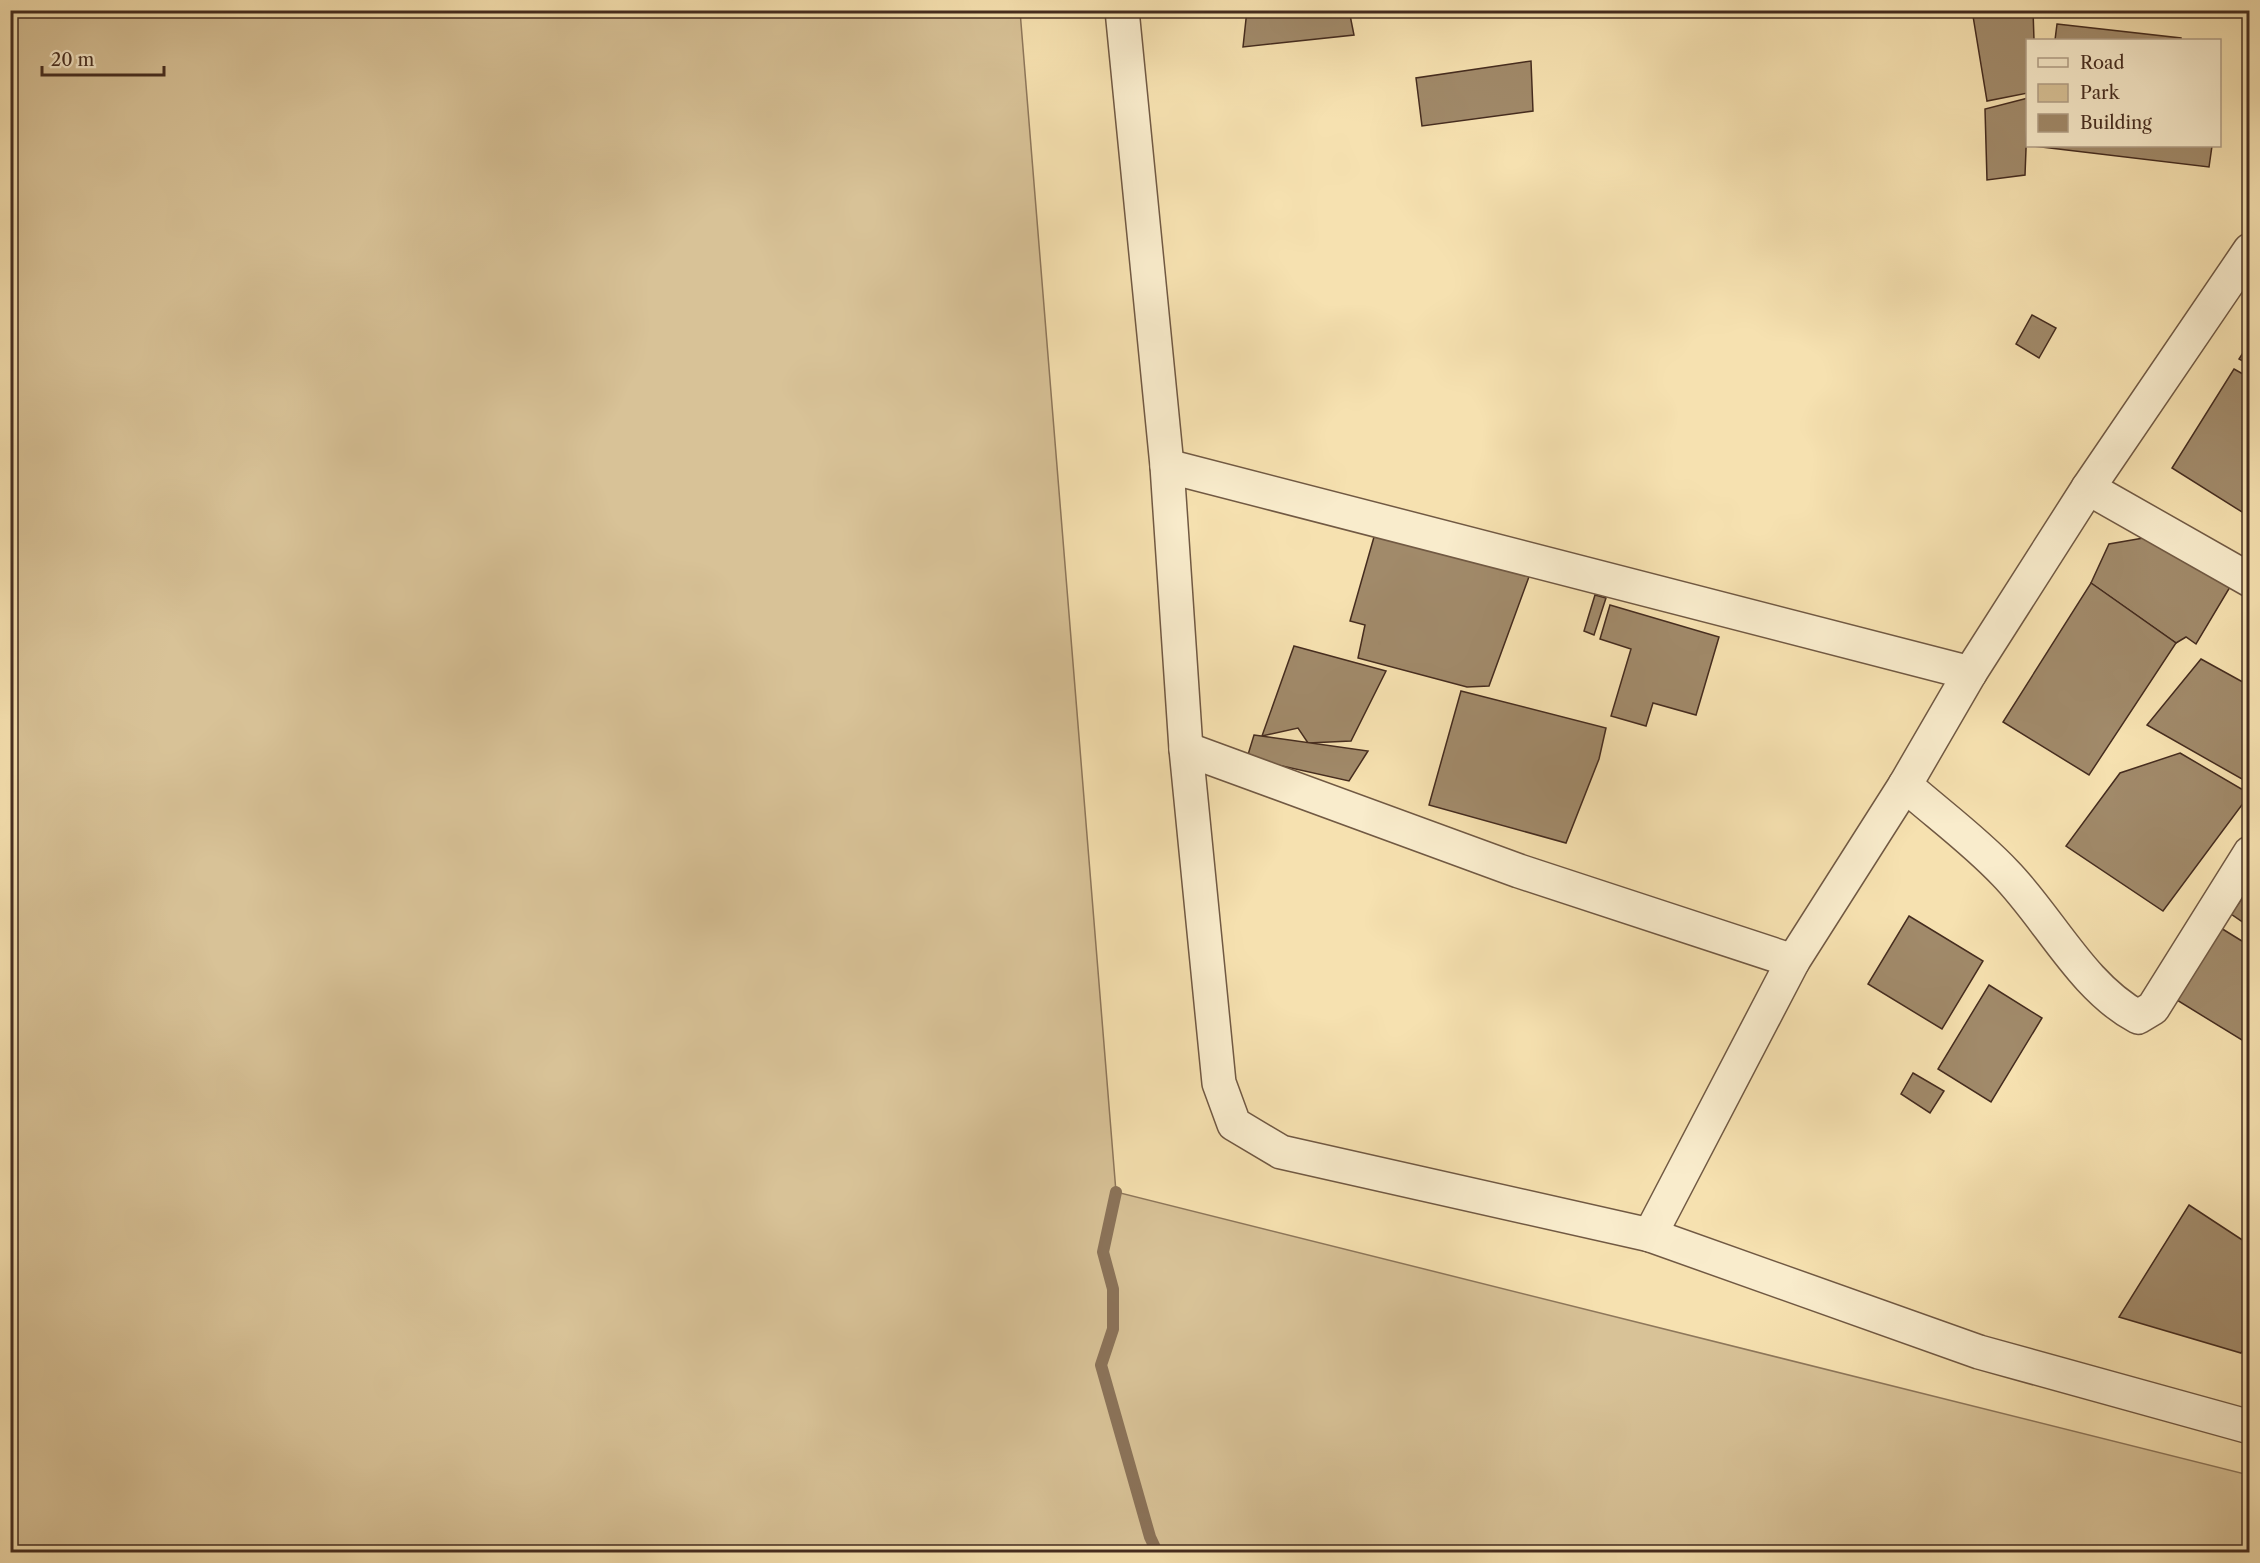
<svg xmlns="http://www.w3.org/2000/svg" width="2260" height="1563" font-family="'Libre Caslon Text',serif">
  <style>
    .green { fill: #d8c297; stroke: #8e775b; stroke-width: 1.5 }
    .lines { fill: none; stroke-linecap: round; stroke-linejoin: round }
    .stream { stroke: #8b7359; stroke-width: 12 }
    .building { fill: #a18a6a; stroke: #452c1f; stroke-width: 1.5 }
    .minor-casing { stroke: #715943; stroke-width: 36 }
    .minor { stroke: #f9eccc; stroke-width: 33 }
  </style>
  <rect width="100%" height="100%" fill="#f6e1b0"/>
  <filter id="stains"><feTurbulence type="fractalNoise" baseFrequency=".00333" numOctaves="4"/><feColorMatrix values="0 0 0 0 .2 0 0 0 0 .09 0 0 0 0 .02 0 0 0 .5 -.17"/></filter>
  <radialGradient id="worn" r=".72"><stop offset=".6" stop-color="#630" stop-opacity="0"/><stop offset="1" stop-color="#630" stop-opacity=".3"/></radialGradient>
  <polygon class="green" points="11,10 1020,11 1116,1192 2249,1475 2249,1552 11,1552"/>
  <g class="lines">
    <polyline class="stream" points="1116,1192 1103,1252 1113,1289 1113,1329 1101,1365 1150,1537 1157,1552"/>
  </g>
  <g class="building">
    <polygon points="1247,10 1349,10 1354,35 1243,47"/>
    <polygon points="1972,10 2033,10 2034,40 2028,40 2028,93 1987,101"/>
    <polygon points="2057,24 2181,38 2181,40 2055,40"/>
    <polygon points="1531,61 1533,111 1422,126 1416,78"/>
    <polygon points="2028,98 2025,175 1987,180 1985,109"/>
    <polygon points="2033,146 2212,146 2209,167"/>
    <polygon points="2032,315 2056,328 2039,358 2016,344"/>
    <polygon points="2250,342 2250,365 2239,359"/>
    <polygon points="2234,369 2250,378 2250,517 2172,468"/>
    <polygon points="1376,530 1530,574 1489,686 1467,687 1358,658 1365,625 1350,621"/>
    <polygon points="2149,537 2230,587 2196,644 2186,637 2176,643 2091,583 2109,544"/>
    <polygon points="2091,583 2176,643 2089,775 2003,722"/>
    <polygon points="1595,595 1606,598 1594,635 1584,631"/>
    <polygon points="1610,605 1719,637 1696,715 1653,703 1646,726 1611,716 1631,649 1600,639"/>
    <polygon points="1294,646 1386,671 1351,741 1308,743 1298,728 1262,736"/>
    <polygon points="2201,659 2250,686 2249,783 2147,725"/>
    <polygon points="1461,691 1606,728 1599,759 1566,843 1429,805"/>
    <polygon points="1254,735 1368,751 1349,781 1247,758"/>
    <polygon points="2180,753 2250,794 2163,911 2066,846 2120,773"/>
    <polygon points="2250,887 2250,927 2231,914"/>
    <polygon points="1909,916 1983,961 1942,1029 1868,984"/>
    <polygon points="2216,925 2250,946 2250,1045 2172,997"/>
    <polygon points="1989,985 2042,1018 1991,1102 1938,1069"/>
    <polygon points="1913,1073 1944,1091 1930,1113 1901,1094"/>
    <polygon points="2189,1205 2250,1245 2250,1339 2241,1353 2119,1317"/>
  </g>
  <g class="lines">
    <defs>
      <g id="minor">
        <polyline points="1122,10 1167,466 1186,749 1219,1083 1234,1124 1281,1152 1650,1235 1979,1352 2250,1427"/>
        <polyline points="1167,466 1970,673"/>
        <polyline points="2088,488 2250,580"/>
        <polyline points="1186,749 1519,871 1793,961"/>
        <path d="M 1905,785 C 1938,814 1975,841 2005,873 C 2049,918 2082,987 2138,1017 L 2153,1008 L 2250,853"/>
        <polyline points="1650,1235 1793,961 1905,785 1970,673 2088,488 2250,250"/>
      </g>
    </defs>
    <use href="#minor" class="minor-casing"/>
    <use href="#minor" class="minor"/>
  </g>
  <rect width="2260" height="1563" fill="none" stroke="#f6e1b0" stroke-width="36"/>
  <rect x="12" y="12" width="2236" height="1539" fill="none" stroke="#452c1f" stroke-width="3"/>
  <rect x="18" y="18" width="2224" height="1527" fill="none" stroke="#452c1f" stroke-width="1.5"/>
  <rect x="2026" y="39" width="195" height="108" fill="#f9eccc" stroke="#b19f87" stroke-width="1.5"/>
  <rect x="2038" y="58" width="30" height="9" fill="#f9eccc" stroke="#b19f87" stroke-width="1.5"/>
  <text x="2080" y="69" font-size="18" fill="#452c1f">Road</text>
  <rect x="2038" y="84" width="30" height="18" fill="#d8c297" stroke="#b19f87" stroke-width="1.5"/>
  <text x="2080" y="99" font-size="18" fill="#452c1f">Park</text>
  <rect x="2038" y="114" width="30" height="18" fill="#a18a6a" stroke="#b19f87" stroke-width="1.5"/>
  <text x="2080" y="129" font-size="18" fill="#452c1f">Building</text>
  <path d="M42 66v9h122v-9" fill="none" stroke="#452c1f" stroke-width="3"/>
  <text x="51" y="66" font-size="18" fill="#452c1f" stroke="#f9eccc" stroke-width="4.5" paint-order="stroke">20 m</text>
  <rect width="100%" height="100%" filter="url(#stains)"/>
  <rect width="100%" height="100%" fill="url(#worn)"/>
</svg>
